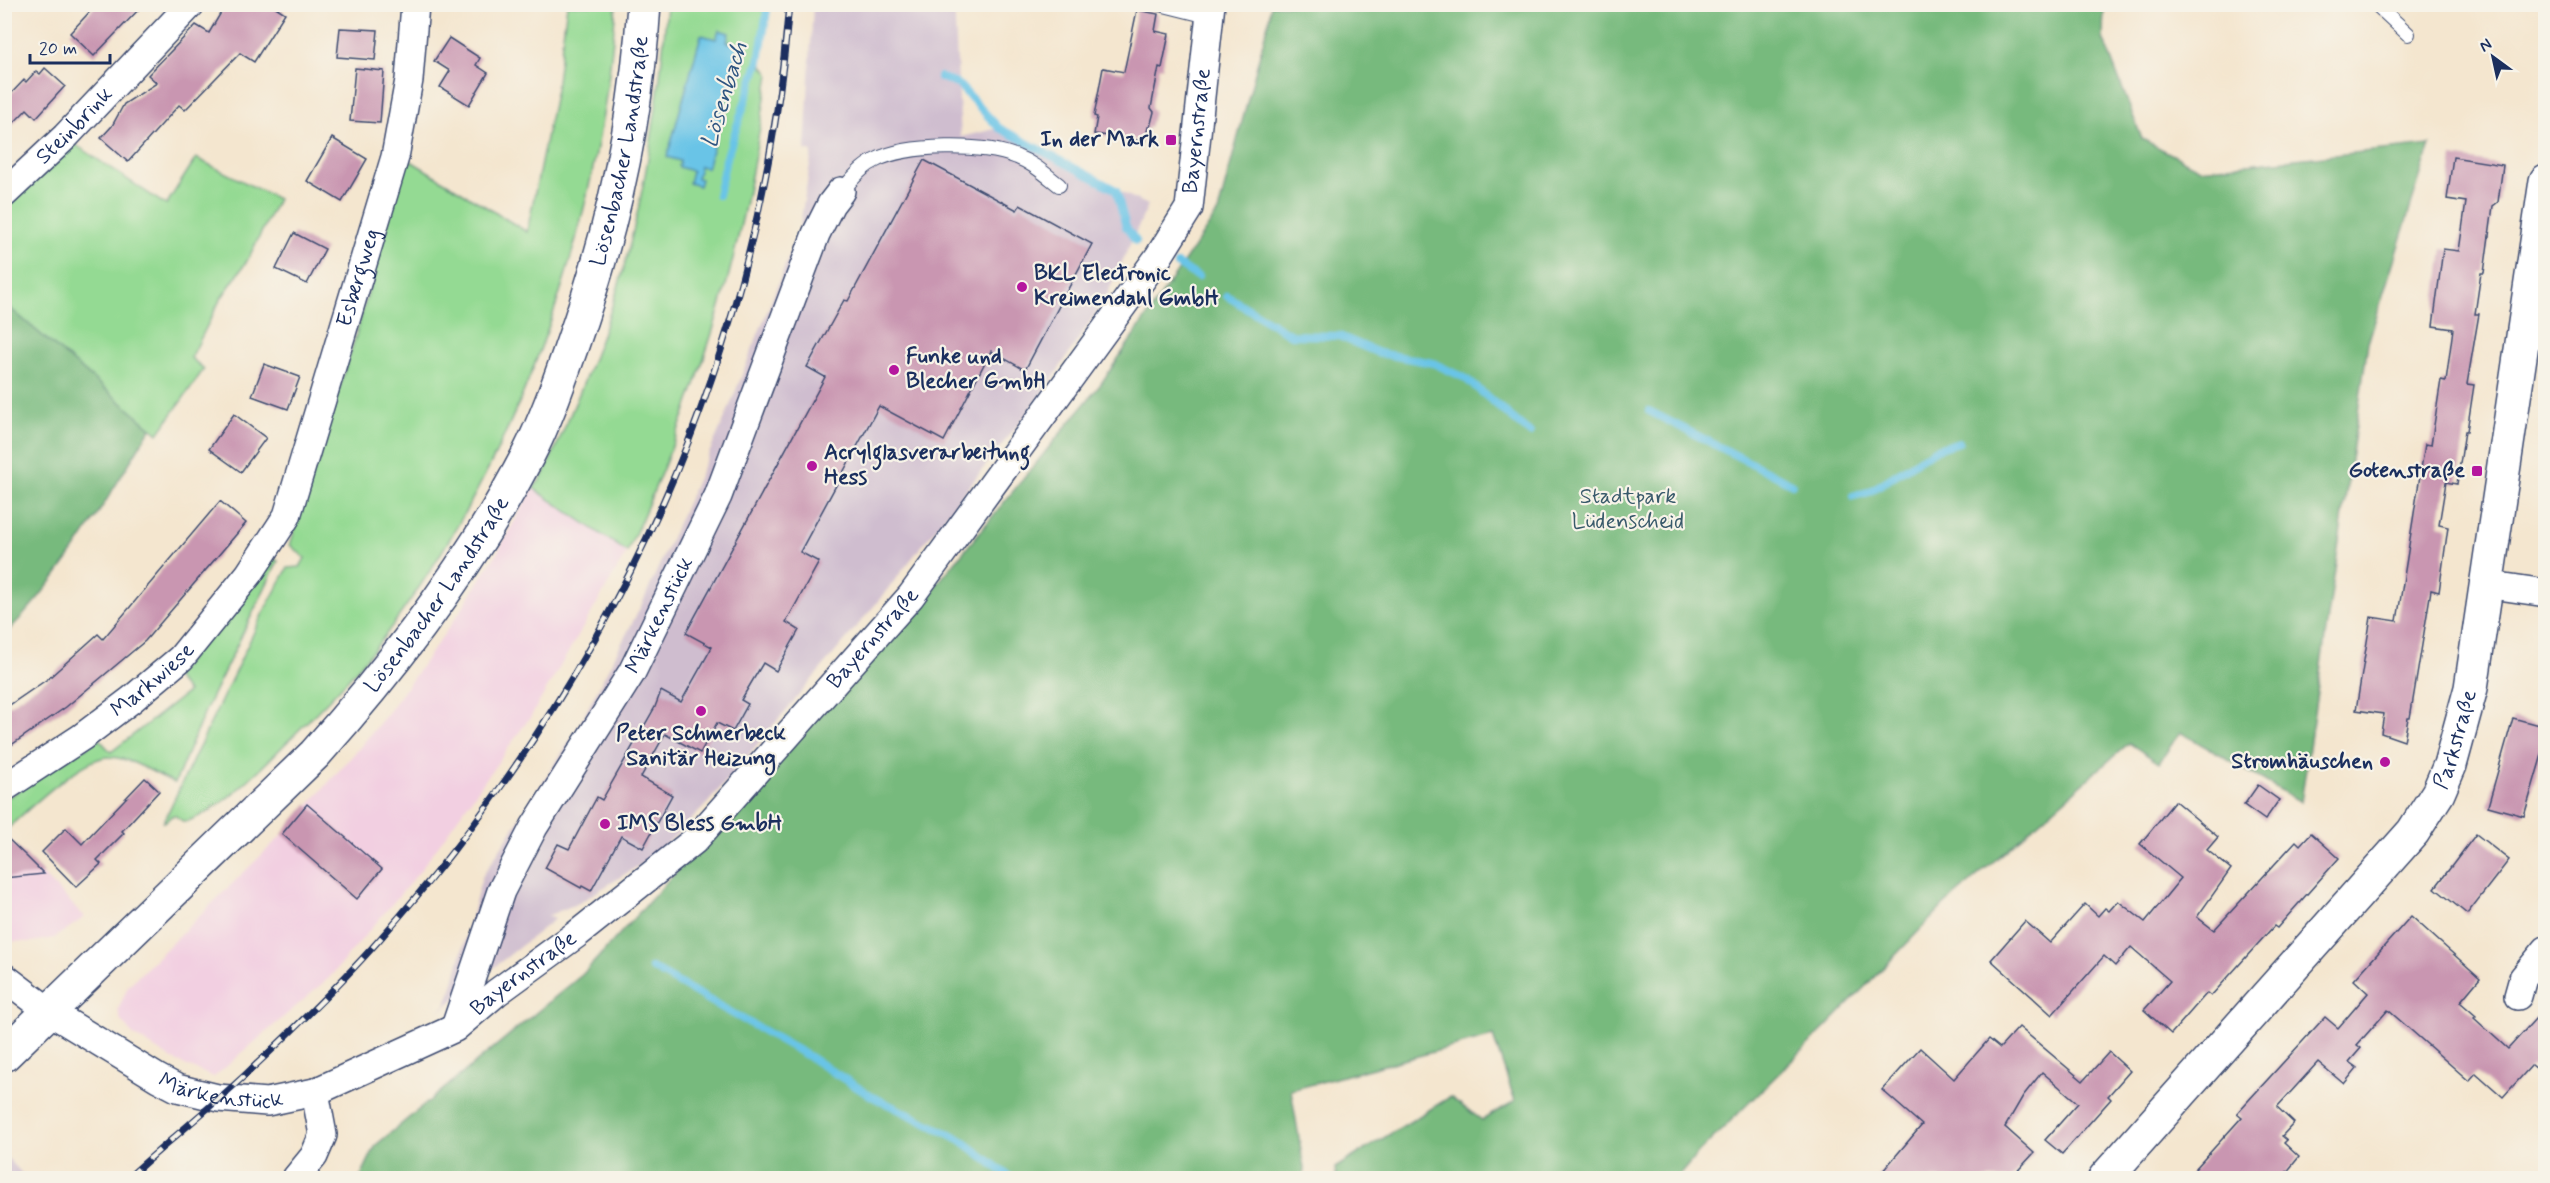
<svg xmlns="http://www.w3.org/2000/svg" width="2550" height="1183" font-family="Mynerve,sans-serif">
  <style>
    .built { fill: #f2cfe1 }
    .industrial { fill: #cfbdcf }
    .green { fill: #94da93; stroke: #588478; stroke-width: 1.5 }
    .forest { fill: #77ba7d; stroke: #49746e; stroke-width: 1.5 }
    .water { fill: #69c4e7; stroke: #427aa2; stroke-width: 1.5 }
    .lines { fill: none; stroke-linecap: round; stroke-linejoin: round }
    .stream { stroke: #69c4e7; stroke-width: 8 }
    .building { fill: #c996b1 }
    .lane-casing { stroke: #3c4a6f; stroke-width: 16 }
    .street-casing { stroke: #3c4a6f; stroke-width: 30 }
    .secondary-casing { stroke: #3c4a6f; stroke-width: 36 }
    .lane { stroke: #fff; stroke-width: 14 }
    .street { stroke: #fff; stroke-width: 27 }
    .secondary { stroke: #fff; stroke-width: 33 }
    .rail-casing { stroke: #1b2f5e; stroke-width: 7 }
    .rail { stroke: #f7f3e8; stroke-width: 4.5; stroke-dasharray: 14; stroke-linecap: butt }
    .poi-dot { fill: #b5179e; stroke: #f7f3e8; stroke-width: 2 }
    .labels { text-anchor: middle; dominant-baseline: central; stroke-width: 4.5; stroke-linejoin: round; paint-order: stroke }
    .street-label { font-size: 22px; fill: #1b2f5e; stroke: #f7f3e8 }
    .poi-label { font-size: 22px; font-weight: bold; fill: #1b2f5e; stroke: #f7f3e8; text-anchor: start }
    .park-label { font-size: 22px; fill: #395a6b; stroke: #f7f3e8 }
    .water-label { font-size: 24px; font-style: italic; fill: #2e5480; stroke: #f7f3e8 }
  </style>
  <rect width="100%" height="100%" fill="#f7f3e8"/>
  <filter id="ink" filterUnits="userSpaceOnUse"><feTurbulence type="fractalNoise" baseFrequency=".0167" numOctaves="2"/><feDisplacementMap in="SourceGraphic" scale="12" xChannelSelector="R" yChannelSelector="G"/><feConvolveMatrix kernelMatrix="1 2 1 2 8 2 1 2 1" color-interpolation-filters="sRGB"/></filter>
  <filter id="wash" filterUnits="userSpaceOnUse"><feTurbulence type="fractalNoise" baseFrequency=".008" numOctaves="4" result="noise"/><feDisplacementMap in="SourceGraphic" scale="24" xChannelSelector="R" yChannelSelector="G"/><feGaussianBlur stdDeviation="1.35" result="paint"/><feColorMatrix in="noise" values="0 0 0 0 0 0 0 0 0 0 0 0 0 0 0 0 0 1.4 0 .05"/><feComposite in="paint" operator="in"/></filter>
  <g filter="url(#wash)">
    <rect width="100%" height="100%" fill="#f4e6cf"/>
    <g class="built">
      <polygon points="533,488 627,552 531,716 420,871 329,978 214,1077 173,1060 132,1034 121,1021 118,1010 128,986 282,835 361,746 391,709 459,613 496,555"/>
      <polygon points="4,835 85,917 54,938 31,942 5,941"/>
    </g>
    <g class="industrial">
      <polygon points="813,5 954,5 961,137 999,128 1081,173 1148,205 1106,297 1043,393 875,605 705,806 677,834 646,861 579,903 547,916 556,918 438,1012 445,1005 452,989 482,877 575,733 643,602 727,413 799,231 812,152 805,150"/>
      <polygon points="4,1155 5,1155 26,1178 5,1178"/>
    </g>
    <g class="green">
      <path d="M 567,5 L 616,5 C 600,224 523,448 392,626 C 364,665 329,700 296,733 C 268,761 222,812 184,822 L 174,815 L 163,823 L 263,613 L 288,568 L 300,567 L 305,558 L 290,545 L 356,335 L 406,158 L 527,232 L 556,89 Z"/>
      <path d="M 667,5 L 768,5 L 759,61 L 769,74 C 756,153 742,233 719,310 C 695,393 663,473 627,552 L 533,488 L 541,479 C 573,412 602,343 623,271 C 647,184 660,94 667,5 Z"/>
      <polygon points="73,143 166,205 196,158 278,199 247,261 220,300 191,358 204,369 158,434 5,304 4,199"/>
      <path d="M 270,557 L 278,561 L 205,711 L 175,783 C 155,774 132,758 110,757 C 84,755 25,812 5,831 L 5,799 L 99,739 L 111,752 L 188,692 L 175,677 Z"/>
    </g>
    <g class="forest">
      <polygon points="1271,5 2104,5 2103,38 2142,139 2200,169 2430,145 2368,343 2301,802 2180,732 2159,763 2129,743 1944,905 1825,1028 1699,1152 1677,1178 1336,1178 1335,1168 1450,1097 1482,1120 1515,1101 1493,1036 1291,1090 1304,1168 1303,1178 360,1178 376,1145 583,974 920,605 1100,385 1218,212 1269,20"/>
      <path d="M 5,304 L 151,428 C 106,499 66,575 5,634 Z"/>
    </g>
    <polygon class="water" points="719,30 729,33 727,42 741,46 707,168 700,166 697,178 701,179 699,186 689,183 692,171 679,167 680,161 667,157 701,35 716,39"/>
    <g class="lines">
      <g class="stream">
        <polyline points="940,77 959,85 999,128 1116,190 1126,227 1136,241"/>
        <polyline points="718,195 726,159 759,61 768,4"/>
        <polyline points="1177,264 1198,277"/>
        <polyline points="1227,296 1291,335 1339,336 1379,353 1433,363 1465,378 1530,433"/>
        <polyline points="1649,411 1792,484"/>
        <polyline points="1853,496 1869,492 1934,450 1959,442"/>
        <polyline points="652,968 808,1056 871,1096 961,1140 1011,1178"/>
      </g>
    </g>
    <g id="blocks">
      <g class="building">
        <polygon points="97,4 144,4 94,56 70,33"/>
        <polygon points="226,4 271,4 285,13 254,62 240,53 185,110 179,105 128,162 101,138 112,126 124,104 157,83 148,75 196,25 209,33"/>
        <polygon points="1137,10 1158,14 1155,31 1169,34 1162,68 1159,67 1151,108 1154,112 1150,127 1148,127 1145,141 1094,134 1097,117 1094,116 1103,68 1124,72"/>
        <polygon points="340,28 378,30 375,60 337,57"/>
        <polygon points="449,38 480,58 476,65 488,73 469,105 440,87 450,71 434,61"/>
        <polygon points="45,68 65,86 36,118 27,109 4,133 4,101 24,80 26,82 36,71 40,74"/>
        <polygon points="355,68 384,71 380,123 350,121"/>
        <polygon points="332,138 367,159 342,202 307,181"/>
        <polygon points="2453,157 2503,165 2498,202 2493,206 2484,273 2481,273 2475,314 2479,314 2467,384 2474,385 2467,431 2465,431 2457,484 2446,482 2439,525 2448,527 2439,592 2431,590 2410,718 2408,718 2404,741 2381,733 2384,714 2356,710 2371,617 2397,621 2425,444 2431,445 2441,380 2446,381 2453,329 2433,326 2443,249 2459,251 2466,202 2447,199"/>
        <polygon points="924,160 1017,210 1020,205 1092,244 1025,370 991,351 944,441 879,406 800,552 819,562 786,622 799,630 776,671 763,663 741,700 748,704 733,731 717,723 700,753 665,734 641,777 672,795 643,848 621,836 591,891 582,886 581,888 545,868 558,844 569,849 597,797 602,800 655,707 661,691 681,702 712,647 686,633 825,377 807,367 844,300 848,301"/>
        <polygon points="294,233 325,249 307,284 276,269"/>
        <polygon points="264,364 300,377 288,409 252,396"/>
        <polygon points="234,414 266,438 241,472 209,449"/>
        <polygon points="220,501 246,523 145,641 66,707 4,750 4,709 49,678 98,634 103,639"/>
        <polygon points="2513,718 2546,727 2546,741 2524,816 2488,806"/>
        <polygon points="145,778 159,791 122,831 124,833 97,860 101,864 76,887 42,852 66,828 82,844"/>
        <polygon points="2258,785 2279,800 2265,820 2244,805"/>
        <polygon points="2175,801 2218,837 2207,850 2231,869 2197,917 2214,930 2296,841 2300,845 2311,833 2339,858 2277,928 2274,926 2211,996 2207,993 2171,1034 2144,1010 2170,981 2131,947 2115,966 2104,956 2052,1015 1991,960 2025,921 2050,943 2085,904 2098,916 2105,908 2109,911 2118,901 2145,922 2181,878 2140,844"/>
        <polygon points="307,804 382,869 357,899 282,834"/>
        <polygon points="2476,834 2509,860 2467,914 2435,888"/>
        <polygon points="4,835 25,855 44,874 4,878"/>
        <polygon points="2411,916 2480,978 2460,1002 2476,1016 2474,1018 2508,1049 2546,1007 2546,1076 2532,1065 2503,1097 2476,1073 2469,1081 2388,1010 2357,1045 2361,1048 2349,1062 2357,1068 2344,1084 2318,1062 2277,1107 2294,1123 2282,1136 2287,1140 2284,1143 2299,1157 2281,1179 2186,1179 2242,1117 2237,1113 2325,1017 2338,1028 2368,993 2354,980"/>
        <polygon points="2019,1027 2083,1081 2109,1052 2130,1071 2108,1096 2111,1099 2062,1154 2045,1140 2078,1103 2042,1072 2023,1096 2005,1127 2034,1153 2010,1179 1876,1179 1922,1125 1882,1090 1920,1048 1954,1079 1989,1039 2000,1048"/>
      </g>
    </g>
  </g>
  <g filter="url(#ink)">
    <use href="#blocks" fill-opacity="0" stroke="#3c4a6f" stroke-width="1.5"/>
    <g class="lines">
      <defs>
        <g id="lane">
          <polyline points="1160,4 1208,16"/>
          <polyline points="2376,4 2408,34"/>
          <path d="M 841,191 C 852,180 862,166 876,160 C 906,144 985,143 1017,157 C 1033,163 1045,174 1059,185"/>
        </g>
        <g id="street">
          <path id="s1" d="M 4,194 L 65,137 L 191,4"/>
          <polyline points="2485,584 2546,593"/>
          <path id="s2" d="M 4,788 L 82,737 L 131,700 L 181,658 L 249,574 L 287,516 L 395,157 L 409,80 L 415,4"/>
          <path id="s3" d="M 4,977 L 50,1012 L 158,1078 L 177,1088 L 218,1098 L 267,1102 L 315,1092 L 455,1028 L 496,993 L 577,934 L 694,841 L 911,596 L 1159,256 L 1189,208 L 1211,4"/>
          <polyline points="2518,996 2523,978 2546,950"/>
          <path id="s4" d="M 455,1027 L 501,891 L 534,827 L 632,672 L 718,496 L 816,234 L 831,204 L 841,191"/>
          <polyline points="296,1178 314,1156 323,1135 315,1092"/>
        </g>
        <g id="secondary">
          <path id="s5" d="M 4,1055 L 315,754 C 396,663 472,563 528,455 C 546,420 559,382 572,345 C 611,235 637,121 644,4"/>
          <path id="s6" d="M 2105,1178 L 2413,832 L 2438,793 L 2450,765 L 2471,688 L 2546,181"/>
        </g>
      </defs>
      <use href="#lane" class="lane-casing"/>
      <use href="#street" class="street-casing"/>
      <use href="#secondary" class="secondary-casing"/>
      <use href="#lane" class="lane"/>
      <use href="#street" class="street"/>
      <use href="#secondary" class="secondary"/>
      <defs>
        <path id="rail" d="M 128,1178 C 165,1144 205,1112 243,1077 C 290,1033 338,987 380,939 C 614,674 761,359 789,4"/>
      </defs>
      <use href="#rail" class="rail-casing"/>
      <use href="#rail" class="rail"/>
    </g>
  </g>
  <g class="poi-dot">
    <rect x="1165" y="134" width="12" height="12" rx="3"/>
    <circle cx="1022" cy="287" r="6"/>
    <circle cx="894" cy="370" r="6"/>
    <circle cx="812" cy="466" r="6"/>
    <rect x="2471" y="465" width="12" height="12" rx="3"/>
    <circle cx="701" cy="711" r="6"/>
    <circle cx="2385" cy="762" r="6"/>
    <circle cx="605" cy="824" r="6"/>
  </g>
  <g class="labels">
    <g class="street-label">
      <text stroke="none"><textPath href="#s1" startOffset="98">Steinbrink</textPath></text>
      <text stroke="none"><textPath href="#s3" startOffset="1686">Bayernstraße</textPath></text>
      <text stroke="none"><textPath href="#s5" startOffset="1120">Lösenbacher Landstraße</textPath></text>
      <text stroke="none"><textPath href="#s2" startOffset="646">Esbergweg</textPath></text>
      <text stroke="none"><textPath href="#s5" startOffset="634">Lösenbacher Landstraße</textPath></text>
      <text stroke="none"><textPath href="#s4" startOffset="462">Märkenstück</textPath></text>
      <text stroke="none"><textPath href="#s3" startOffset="1074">Bayernstraße</textPath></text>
      <text stroke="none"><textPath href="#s2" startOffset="184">Markwiese</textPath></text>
      <text stroke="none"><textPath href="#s6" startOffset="566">Parkstraße</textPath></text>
      <text stroke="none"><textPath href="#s3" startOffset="588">Bayernstraße</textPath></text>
      <text stroke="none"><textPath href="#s3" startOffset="250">Märkenstück</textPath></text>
    </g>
    <g class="poi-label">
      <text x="1159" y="140" text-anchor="end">In der Mark</text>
      <text x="1034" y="274">BKL Electronic<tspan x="1034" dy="25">Kreimendahl GmbH</tspan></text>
      <text x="906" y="357">Funke und<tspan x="906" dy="25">Blecher GmbH</tspan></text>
      <text x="824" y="453">Acrylglasverarbeitung<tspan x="824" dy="25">Hess</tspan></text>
      <text x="2465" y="471" text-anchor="end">Gotenstraße</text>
      <text x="701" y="734" text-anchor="middle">Peter Schmerbeck<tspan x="701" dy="25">Sanitär Heizung</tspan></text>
      <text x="2373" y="762" text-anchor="end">Stromhäuschen</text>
      <text x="617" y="824">IMS Bless GmbH</text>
    </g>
    <g class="park-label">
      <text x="1628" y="497">Stadtpark<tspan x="1628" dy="25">Lüdenscheid</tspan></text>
    </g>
    <g class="water-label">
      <text transform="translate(725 95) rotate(-73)">Lösenbach</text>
    </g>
  </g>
  <rect width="2550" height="1183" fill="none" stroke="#f7f3e8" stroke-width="24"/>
  <g transform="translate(2493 57) rotate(327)" stroke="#f7f3e8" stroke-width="4.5" paint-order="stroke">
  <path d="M0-4.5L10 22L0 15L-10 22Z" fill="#1b2f5e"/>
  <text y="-9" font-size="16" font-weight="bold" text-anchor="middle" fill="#1b2f5e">N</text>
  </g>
  <path d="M30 54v9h80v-9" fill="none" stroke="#1b2f5e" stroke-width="3"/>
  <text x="39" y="54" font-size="18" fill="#1b2f5e" stroke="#f7f3e8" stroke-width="4.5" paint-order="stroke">20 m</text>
</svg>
